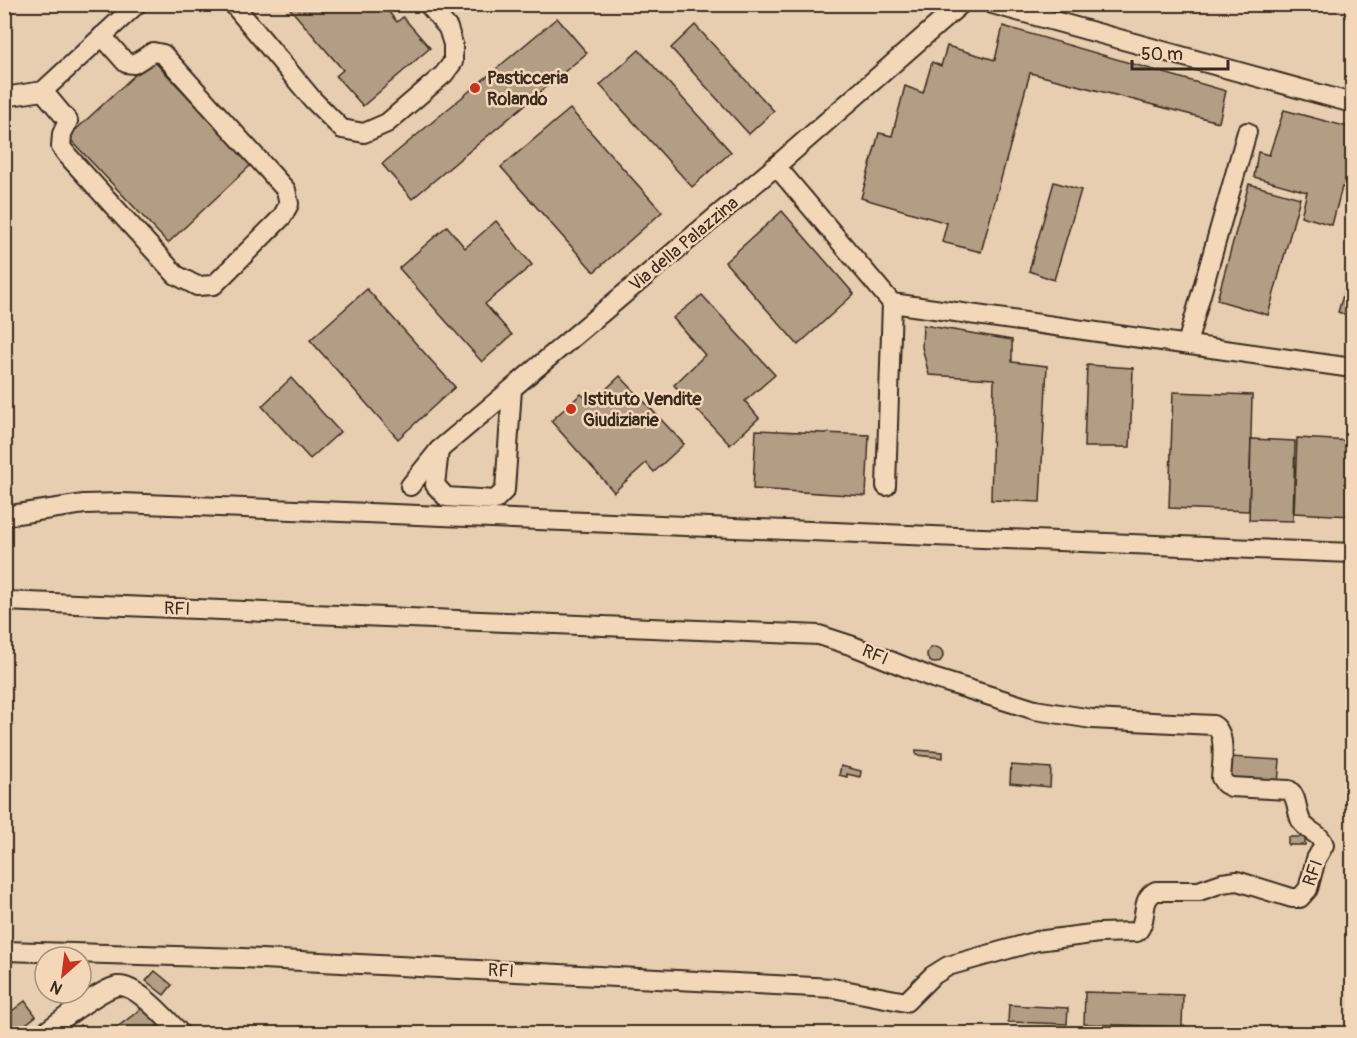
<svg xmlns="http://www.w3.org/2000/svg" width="1357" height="1038" font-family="Pangolin,sans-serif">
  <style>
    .building { fill: #b49d85; stroke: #3b2a1e; stroke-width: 1.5 }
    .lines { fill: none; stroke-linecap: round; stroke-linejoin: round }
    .minor-casing { stroke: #3b2a1e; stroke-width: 22 }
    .minor { stroke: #f2d8b9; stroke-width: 18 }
    .poi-dot { fill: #c8321e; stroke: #f2d8b9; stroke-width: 2 }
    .labels { text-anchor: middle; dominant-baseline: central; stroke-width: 5; stroke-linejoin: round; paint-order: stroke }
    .poi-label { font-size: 18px; font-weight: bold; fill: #3b2a1e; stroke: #f2d8b9; text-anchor: start }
    .street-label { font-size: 18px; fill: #3b2a1e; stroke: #f2d8b9 }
  </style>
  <rect width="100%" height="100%" fill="#e7ceb0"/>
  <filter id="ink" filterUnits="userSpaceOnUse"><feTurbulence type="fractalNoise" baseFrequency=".0167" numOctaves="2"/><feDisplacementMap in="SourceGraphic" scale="12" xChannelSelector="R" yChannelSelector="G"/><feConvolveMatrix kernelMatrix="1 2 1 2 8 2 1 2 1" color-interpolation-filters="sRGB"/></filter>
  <g filter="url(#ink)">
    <g class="building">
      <polygon points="286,4 382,4 397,22 403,17 430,48 363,106 336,76 343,70"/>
      <polygon points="557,18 587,53 412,199 382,164"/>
      <polygon points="695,25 774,111 749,134 671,48"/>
      <polygon points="1003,26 1226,91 1219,122 1030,73 981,252 942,242 947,223 861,198 879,133 892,136 905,86 923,93 932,62 941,66 947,46 995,60"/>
      <polygon points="639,50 731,152 692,187 600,85"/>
      <polygon points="152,59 252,164 168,243 68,137"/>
      <polygon points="570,109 662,212 594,272 501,167"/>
      <polygon points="1284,110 1352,128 1352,190 1342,187 1332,225 1301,216 1307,192 1254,177 1258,152 1269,155"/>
      <polygon points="1054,182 1081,190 1054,280 1029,271"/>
      <polygon points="1249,184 1300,198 1268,315 1217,300"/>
      <polygon points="782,211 854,294 798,345 725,262"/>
      <polygon points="496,221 532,265 485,304 512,335 482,362 399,268 447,226 465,248"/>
      <polygon points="1352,265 1352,317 1338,312"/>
      <polygon points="367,289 455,387 398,439 310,340"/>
      <polygon points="702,295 775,375 745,401 759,418 730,445 674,385 705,355 673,318"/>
      <polygon points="923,325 1012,340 1012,362 1047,366 1040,502 991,500 994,379 929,375 922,347"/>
      <polygon points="1087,365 1133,368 1130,447 1084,447"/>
      <polygon points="620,376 684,444 654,472 646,463 614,492 551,421 581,394 591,403"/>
      <polygon points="291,378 340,432 310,459 262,406"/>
      <polygon points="1173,392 1252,395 1249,511 1169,508"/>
      <polygon points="756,430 869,435 866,496 753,489"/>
      <polygon points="1297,438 1352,441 1352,516 1294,513"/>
      <polygon points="1251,439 1295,441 1293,521 1249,520"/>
      <circle cx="935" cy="655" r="8"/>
      <polygon points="916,750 943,752 943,758 916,755"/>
      <polygon points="1230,757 1280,760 1278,783 1228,780"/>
      <polygon points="1011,765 1051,768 1050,787 1010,783"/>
      <polygon points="841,766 861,771 860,777 847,774 847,777 839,775"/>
      <rect x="1288" y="837" width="17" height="8"/>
      <polygon points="155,971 172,985 164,995 146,981"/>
      <polygon points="1085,992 1183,995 1182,1027 1084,1024"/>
      <polygon points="25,1001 36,1016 13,1034 4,1034 4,1017"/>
      <polygon points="1009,1005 1068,1008 1067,1024 1008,1022"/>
      <polygon points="145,1006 159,1025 147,1034 108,1034"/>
      <polygon points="80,1025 87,1034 69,1034"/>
    </g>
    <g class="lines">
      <defs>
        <g id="minor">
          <polyline points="233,4 313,100 342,129 364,133 387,123 444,74 453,62 453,44 448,28 428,4"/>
          <polyline points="992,4 1352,103"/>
          <polyline points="43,91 68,121 62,134 61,147 68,156 176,275 197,286 214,285 282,217 289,204 286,190 163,54 153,52 134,64 126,63 102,36"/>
          <polyline points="4,97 43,91 137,4"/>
          <polyline points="776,166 892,303 1352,368"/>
          <polyline points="1187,344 1247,132"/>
          <polyline points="439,450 435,485 446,497 495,500 505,490 512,389"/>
          <polyline points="410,486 439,450 776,166 961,4"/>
          <polyline points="886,486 892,303"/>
          <polyline points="4,516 84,504 121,503 1352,553"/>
          <path d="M 4,601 L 819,635 L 853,646 L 933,678 L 1035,710 L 1092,719 L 1213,725 C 1227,732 1222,765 1221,778 L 1225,784 L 1231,787 L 1289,790 C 1298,797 1296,811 1301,821 C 1307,832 1321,833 1324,845 L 1316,859 L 1308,889 L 1300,898 L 1292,898 L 1237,881 L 1222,883 L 1199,891 L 1156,891 C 1139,899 1149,920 1137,932 L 1099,933 L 1037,941 L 948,966 L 932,976 L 906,1002 L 833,988 L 243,958 L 4,951"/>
          <path d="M 42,1034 C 58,1023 102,988 118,986 C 137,984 168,1021 181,1034"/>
        </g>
      </defs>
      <use href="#minor" class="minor-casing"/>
      <use href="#minor" class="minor"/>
    </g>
  </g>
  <g class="poi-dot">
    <circle cx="475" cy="88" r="6"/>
    <circle cx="571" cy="409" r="6"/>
  </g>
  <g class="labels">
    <g class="poi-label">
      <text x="487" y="78">Pasticceria<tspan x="487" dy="21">Rolando</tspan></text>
      <text x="583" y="399">Istituto Vendite<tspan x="583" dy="21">Giudiziarie</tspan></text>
    </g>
    <g class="street-label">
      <text transform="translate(684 244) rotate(-40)">Via della Palazzina</text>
      <text transform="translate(177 609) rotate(2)">RFI</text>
      <text transform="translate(875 655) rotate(23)">RFI</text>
      <text transform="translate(1313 873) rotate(-70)">RFI</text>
      <text transform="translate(501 971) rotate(3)">RFI</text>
    </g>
  </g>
  <rect width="1357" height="1038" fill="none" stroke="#f2d8b9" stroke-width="24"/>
  <rect x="12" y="12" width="1333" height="1014" fill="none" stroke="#3b2a1e" stroke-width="2" filter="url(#ink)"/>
  <g transform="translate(63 975) rotate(208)"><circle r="28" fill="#f2d8b9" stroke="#a9927b" stroke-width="1.5"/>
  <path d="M0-4.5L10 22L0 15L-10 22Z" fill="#c8321e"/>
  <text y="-9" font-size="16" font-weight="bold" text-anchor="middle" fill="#3b2a1e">N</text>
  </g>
  <path d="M1132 60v9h96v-9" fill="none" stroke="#3b2a1e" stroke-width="3"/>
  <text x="1141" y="60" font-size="18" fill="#3b2a1e" stroke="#f2d8b9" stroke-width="4.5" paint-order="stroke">50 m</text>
</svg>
